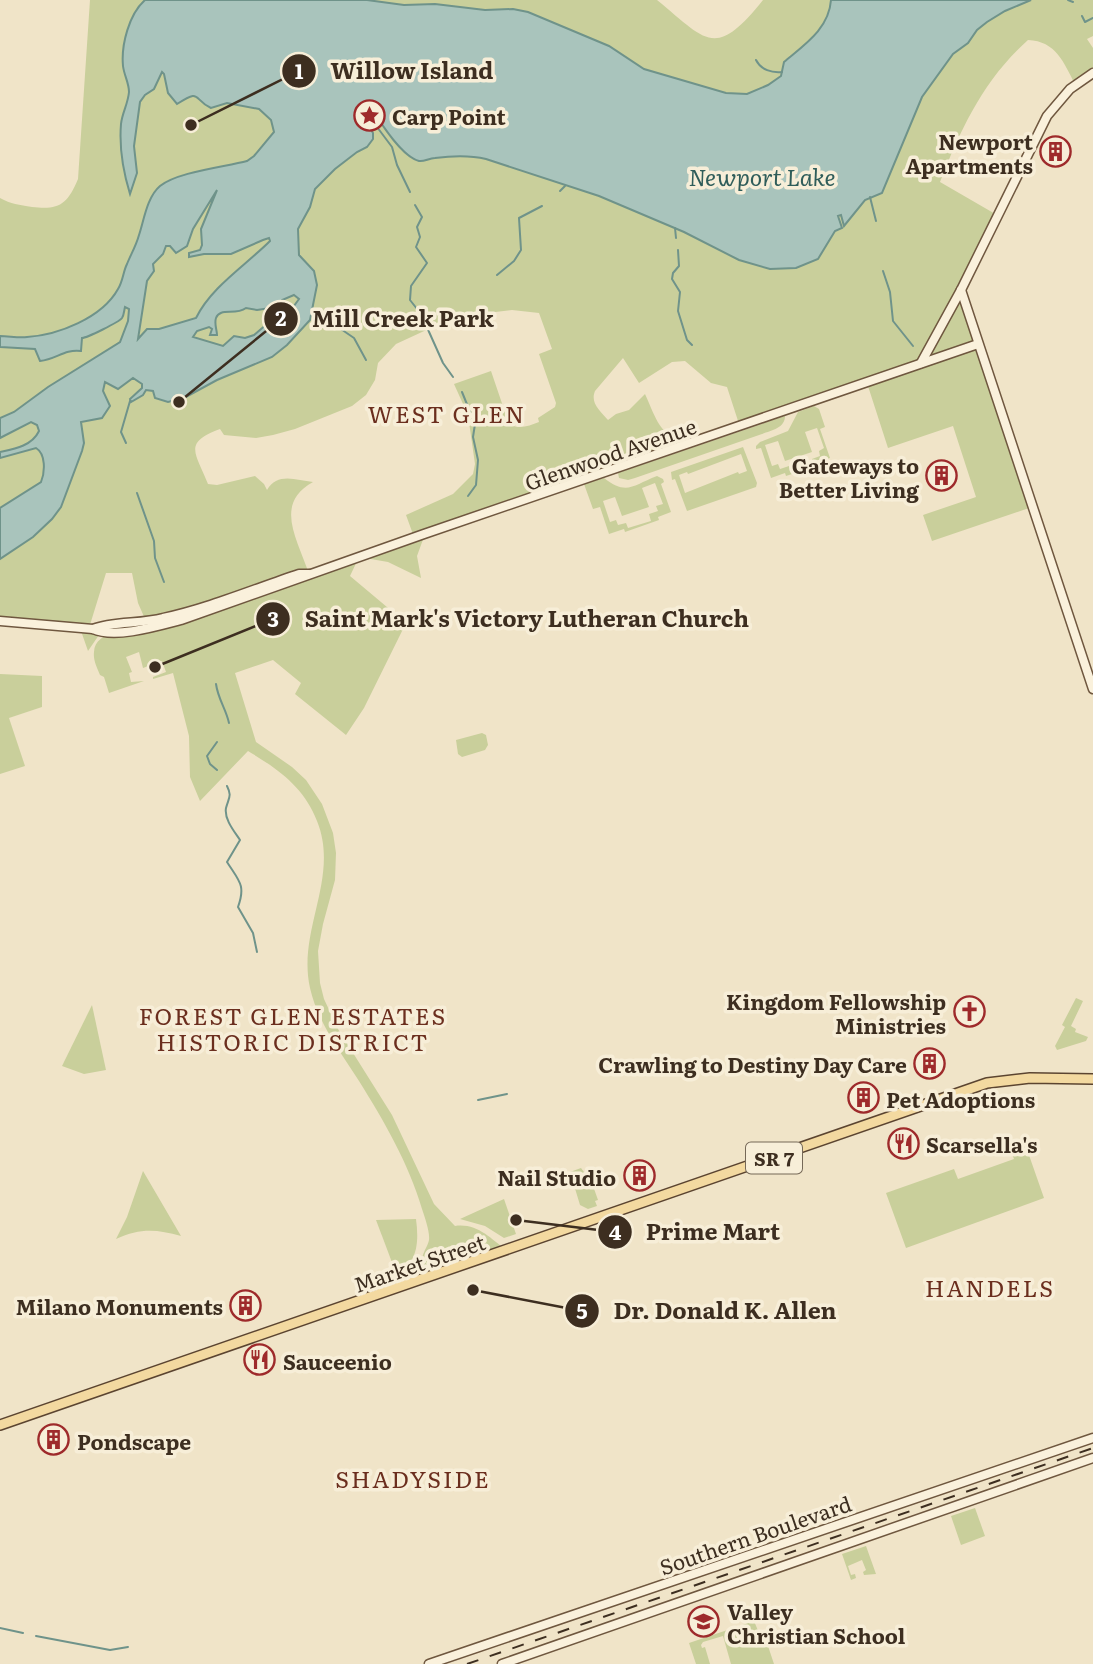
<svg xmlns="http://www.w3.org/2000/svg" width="1093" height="1664" font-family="Literata,serif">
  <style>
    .green { fill: #c9cf9b; fill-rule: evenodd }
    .water { fill: #a9c4bc; stroke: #6f938a; stroke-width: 2; fill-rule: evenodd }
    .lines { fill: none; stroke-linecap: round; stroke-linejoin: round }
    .stream { stroke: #6f938a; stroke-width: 2 }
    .secondary-casing { stroke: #6f573f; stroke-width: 11 }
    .primary-casing { stroke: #5b4430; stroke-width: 12 }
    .secondary { stroke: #faf1dc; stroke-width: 8 }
    .primary { stroke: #f3d9a0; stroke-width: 9 }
    .rail { stroke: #3d2e20; stroke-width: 2; stroke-dasharray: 12 12; stroke-linecap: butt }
    .labels { text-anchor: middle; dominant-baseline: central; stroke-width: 7; stroke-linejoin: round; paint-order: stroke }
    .shield { fill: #f7eed8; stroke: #756857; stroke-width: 2 }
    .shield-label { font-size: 19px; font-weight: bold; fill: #3d2e20 }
    .poi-label { font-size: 21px; font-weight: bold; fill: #3d2e20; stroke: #f7eed8; text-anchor: start }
    .street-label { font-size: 21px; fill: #3d2e20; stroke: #f7eed8 }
    .water-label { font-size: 23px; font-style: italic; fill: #2f5d5a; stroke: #f7eed8 }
    .neighbourhood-label { font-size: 23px; letter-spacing: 2px; fill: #6b2e1e; stroke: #f7eed8 }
    .leader { fill: none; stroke: #3d2e20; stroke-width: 2.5 }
    .callout-dot { fill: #3d2e20; stroke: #f7eed8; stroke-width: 2.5 }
    .mark-label { font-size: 21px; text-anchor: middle; font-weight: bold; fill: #fff }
    .callout-label { font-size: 23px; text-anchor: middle; font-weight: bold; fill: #3d2e20; stroke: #f7eed8; stroke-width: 7; stroke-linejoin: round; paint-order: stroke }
  </style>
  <rect width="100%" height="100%" fill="#f0e4c8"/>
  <g class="green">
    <path d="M 90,0 L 657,0 C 707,41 715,60 763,0 L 1093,0 L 1093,36 L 1087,39 L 1093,48 L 1093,73 L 1075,84 C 1064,63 1056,41 1028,40 C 984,79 961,128 940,182 L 997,215 L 961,291 L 1032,507 L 932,541 L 923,515 L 976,497 L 953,426 L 888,448 L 867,383 L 740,427 L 727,387 L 711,383 L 685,361 L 672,362 L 639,383 L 623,358 L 595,391 C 590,403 600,411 608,420 L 616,414 L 629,410 L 645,394 C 657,420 658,434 688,444 L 425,534 L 417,556 L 421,578 L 388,562 L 359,557 L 350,576 L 406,623 L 364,708 L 346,735 L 295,694 L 301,683 L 273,660 L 235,673 L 256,742 L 292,767 L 306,780 L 322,804 L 333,833 L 336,853 L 335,880 L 323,924 L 318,951 L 320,983 L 324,999 L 338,1029 L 392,1115 L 434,1204 L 455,1226 C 477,1223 490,1238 506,1250 L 417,1281 C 418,1272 420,1264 423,1255 C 424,1251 428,1245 429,1240 C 430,1232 425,1218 422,1209 C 409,1164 384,1121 359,1081 C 340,1051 318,1023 310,988 C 297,930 340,878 317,821 C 304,787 278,769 248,751 L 200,801 L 190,777 L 189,736 L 173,673 L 153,679 L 153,677 L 166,672 L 162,661 L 143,668 L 139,652 L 126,657 L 132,672 L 129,673 L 131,682 L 144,681 L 109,693 L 104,677 L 100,675 C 97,668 93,660 94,652 C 95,629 132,631 149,628 L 138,603 L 132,573 L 106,573 L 89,628 L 101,632 L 88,651 L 80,628 L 0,621 L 0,198 C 11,204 19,205 32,207 C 59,210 67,205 78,179 ZM 512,310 L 539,313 L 552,349 L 539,354 L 556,403 L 555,407 L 538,418 L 539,422 C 529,426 519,430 509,424 L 491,371 L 454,384 L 468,415 L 475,464 L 473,474 L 453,494 L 406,515 L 414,537 L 309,574 C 298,540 273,504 313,482 C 296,480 277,472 267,490 L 264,484 L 255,476 L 217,485 L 208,484 C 196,453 182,443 220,429 L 224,435 L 256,438 L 273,435 L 295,429 L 352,406 L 366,395 L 375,380 L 378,363 L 396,344 L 435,326 L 470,315 Z"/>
    <path d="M 814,406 L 819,409 L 825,427 L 820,429 L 830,458 L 818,462 L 819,465 L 786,476 L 785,473 L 771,478 L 761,448 L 756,449 L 756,446 L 760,442 L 788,431 L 798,412 ZM 817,428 L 824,448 L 819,451 L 820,456 L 812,459 L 813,465 L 791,473 L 789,466 L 780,469 L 778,464 L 772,466 L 765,445 L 778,441 L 785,461 L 812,452 L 805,432 Z"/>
    <path d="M 785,416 C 785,428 772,430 762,434 L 635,478 L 628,480 L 619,478 L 618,473 Z"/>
    <path d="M 743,447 L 757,483 L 756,487 L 687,511 L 675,479 L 672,480 L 671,472 ZM 741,454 L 747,471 L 739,474 L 738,472 L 685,493 L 679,475 L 687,472 L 688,474 Z"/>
    <path d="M 657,476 L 663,479 L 664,482 L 661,484 L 671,512 L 658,517 L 659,520 L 625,532 L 624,529 L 609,534 L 600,507 L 593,509 L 584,484 L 604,478 C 627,496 633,485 657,476 ZM 655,483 L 663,504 L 656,506 L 658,511 L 649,514 L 651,521 L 628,528 L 626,523 L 618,525 L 616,520 L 610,522 L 603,501 L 615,497 L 622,516 L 649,507 L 642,488 Z"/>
    <polygon points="0,674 42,676 42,707 9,718 25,766 0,774"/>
    <polygon points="482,733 486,735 488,745 485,750 462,757 458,754 456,740"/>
    <polygon points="1076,998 1083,1001 1071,1026 1076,1029 1075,1032 1088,1037 1086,1041 1057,1050 1055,1046 1065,1027 1062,1025"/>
    <polygon points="92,1005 106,1070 84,1074 62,1066"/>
    <polygon points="1023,1138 1044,1198 906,1248 886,1193 954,1169 958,1179 1014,1159 1008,1143"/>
    <polygon points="581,1168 592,1183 598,1200 595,1201 597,1206 588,1209 580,1205 570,1172"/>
    <path d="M 143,1171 L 181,1236 C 156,1229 140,1228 116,1239 L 127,1217 Z"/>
    <polygon points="504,1199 516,1234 504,1238 485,1226 460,1219"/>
    <path d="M 416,1219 C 419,1241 418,1264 396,1273 L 376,1220 Z"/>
    <polygon points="975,1508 985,1536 961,1545 951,1516"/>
    <polygon points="866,1546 876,1574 864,1575 863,1572 866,1570 862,1560 848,1566 851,1575 855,1574 856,1578 851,1580 842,1554"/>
    <polygon points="754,1621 759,1633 763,1631 774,1664 731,1664 723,1636 703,1642 701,1645 702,1648 705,1647 710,1664 696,1664 689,1643"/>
  </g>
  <path class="water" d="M 145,0 L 367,0 L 404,5 L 435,4 L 485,10 L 513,9 L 528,12 L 609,46 L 644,69 L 726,93 L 747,94 L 768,85 L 781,76 L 784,62 C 804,45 829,29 831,0 L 1031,0 L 1005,11 L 987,22 L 977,30 L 968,43 L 953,54 L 922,97 L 882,193 L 865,200 L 844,226 L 841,215 L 838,216 L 842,228 L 835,231 L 818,259 L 796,268 L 770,269 L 739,260 L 684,232 L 599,196 L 486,159 C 469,155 451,156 435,158 C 429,158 424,162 419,161 C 403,157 382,125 374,112 L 367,111 L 365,114 L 370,117 L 363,117 L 373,133 L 373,139 L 367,147 L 357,152 L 335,169 L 315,189 L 310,207 L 298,229 L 299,255 L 314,271 L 317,285 L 310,320 L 287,345 L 272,357 L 217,380 L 184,398 L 168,402 L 155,398 L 153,391 L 146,390 L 143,395 L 131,402 L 130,399 L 142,388 L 142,384 L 133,378 L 118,389 L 105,382 L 103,391 L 110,406 L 102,418 L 81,422 L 84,443 L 82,451 L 61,507 L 52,519 L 33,537 L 0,559 L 0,508 L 41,482 C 45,472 46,454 36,448 L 0,458 L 0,452 C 14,449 32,446 39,431 L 37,425 L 31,422 L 0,438 L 0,418 L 14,412 L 48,387 L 120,342 L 128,321 L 129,309 L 125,307 C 124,311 124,315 122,318 C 119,322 87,338 82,338 L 81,351 C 64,349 57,359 40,361 L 35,349 L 0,347 L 0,336 C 9,336 18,338 27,337 C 58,335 102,318 118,289 C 123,281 123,272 127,264 C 131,254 136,246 139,235 C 144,220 147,197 160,186 C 177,172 224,167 247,161 L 254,156 L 274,132 L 271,120 L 259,109 L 227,103 L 211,108 C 192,99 202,88 177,104 L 168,93 L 164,74 L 162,72 L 154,89 L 145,95 L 140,102 L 134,146 L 137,173 L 130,194 C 123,171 119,148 121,124 C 122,113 128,104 129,92 C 129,83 124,75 123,66 C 121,45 129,14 145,0 ZM 217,190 L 201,229 L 202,245 L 200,250 L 189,253 L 189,257 L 204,254 L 231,254 L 263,240 L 269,238 L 270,241 C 246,265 211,287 196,318 L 159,329 L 147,329 L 138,339 L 147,281 L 154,271 L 153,264 L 163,254 L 166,246 L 170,246 L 176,253 L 187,246 L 193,229 ZM 294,295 L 299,299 L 291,310 L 268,323 L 254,335 L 245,338 L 234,336 L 223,346 L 193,337 L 197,331 L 209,327 L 212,329 L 210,335 L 217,335 C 217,330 214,324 216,318 C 220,307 235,316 246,308 L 257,310 L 277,307 L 282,300 Z"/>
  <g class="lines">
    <g class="stream">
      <polyline points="1068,0 1073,2"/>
      <polyline points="1082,16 1085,22 1093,18"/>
      <path d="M 756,60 C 761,70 772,73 782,72"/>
      <polyline points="378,121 374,123 392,147 397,165 410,192"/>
      <polyline points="560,191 565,186"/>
      <polyline points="870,197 876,221"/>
      <polyline points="415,205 422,217 417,227 420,237 416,247 427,263 411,286 410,300 421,314 443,363 453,377"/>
      <polyline points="675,228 676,238"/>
      <polyline points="678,250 679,266 673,273 672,279 680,292 678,311 687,340 692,345"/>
      <polyline points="883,271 890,292 893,321 913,346"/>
      <polyline points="497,275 514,261 521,250 519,218 542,206"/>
      <polyline points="335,325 354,338 366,360"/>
      <polyline points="462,392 475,424 473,437 478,460 476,485 468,496"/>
      <polyline points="126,443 121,432 130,401"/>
      <polyline points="137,493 154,541 155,558 164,582"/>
      <path d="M 216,684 C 218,699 226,709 229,723"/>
      <polyline points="217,742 207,756 210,764 217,770"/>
      <path d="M 227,786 C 232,796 229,797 226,808 C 224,819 234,831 240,840 L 227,862 C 239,881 246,885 238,907 L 253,933 L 257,952"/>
      <polyline points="478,1100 507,1094"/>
      <polyline points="0,1628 23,1633"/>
      <polyline points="36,1636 110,1650 128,1647"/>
    </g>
    <defs>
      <g id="secondary">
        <polyline points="961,290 1093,689"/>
        <polyline points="921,363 961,290 1047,116 1070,89 1093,73"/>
        <path d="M 0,621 L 93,629 C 115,639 158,626 181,620 L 424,534 L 978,344"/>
        <path d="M 93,629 C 112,621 141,624 163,618 C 209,608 254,589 299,574 L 309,574"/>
        <polyline points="429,1664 1093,1438"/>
        <polyline points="502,1664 1093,1458"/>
      </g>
      <polyline id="primary" points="0,1425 987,1083 1030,1078 1093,1079"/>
    </defs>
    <use href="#secondary" class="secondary-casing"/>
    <use href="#primary" class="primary-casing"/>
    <use href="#secondary" class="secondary"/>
    <use href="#primary" class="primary"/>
    <polyline class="rail" points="467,1664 1093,1448"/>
  </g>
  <defs>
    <symbol id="sight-ring" viewBox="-11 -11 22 22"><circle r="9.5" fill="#f7eed8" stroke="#9e2a2b" stroke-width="1.5"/><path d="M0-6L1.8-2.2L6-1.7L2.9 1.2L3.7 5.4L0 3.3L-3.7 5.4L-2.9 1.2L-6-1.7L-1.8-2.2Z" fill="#9e2a2b"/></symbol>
    <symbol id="building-ring" viewBox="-11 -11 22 22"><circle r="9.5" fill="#f7eed8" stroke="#9e2a2b" stroke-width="1.5"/><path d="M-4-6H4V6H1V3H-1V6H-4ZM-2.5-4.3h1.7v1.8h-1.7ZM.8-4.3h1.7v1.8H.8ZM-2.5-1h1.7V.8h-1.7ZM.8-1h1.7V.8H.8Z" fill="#9e2a2b"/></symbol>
    <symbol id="church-ring" viewBox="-11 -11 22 22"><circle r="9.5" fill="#f7eed8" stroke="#9e2a2b" stroke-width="1.5"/><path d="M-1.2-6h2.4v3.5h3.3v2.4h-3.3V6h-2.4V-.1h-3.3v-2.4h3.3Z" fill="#9e2a2b"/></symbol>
    <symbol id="restaurant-ring" viewBox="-11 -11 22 22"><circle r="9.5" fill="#f7eed8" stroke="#9e2a2b" stroke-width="1.5"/><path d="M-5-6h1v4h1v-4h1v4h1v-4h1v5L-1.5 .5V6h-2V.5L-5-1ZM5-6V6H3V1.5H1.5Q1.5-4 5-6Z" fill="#9e2a2b"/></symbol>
    <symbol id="school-ring" viewBox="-11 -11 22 22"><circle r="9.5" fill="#f7eed8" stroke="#9e2a2b" stroke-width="1.5"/><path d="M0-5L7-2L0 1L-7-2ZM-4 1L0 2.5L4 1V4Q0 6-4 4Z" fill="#9e2a2b"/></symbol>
  </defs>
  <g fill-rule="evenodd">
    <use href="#sight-ring" x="352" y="98" width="35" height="35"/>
    <use href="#building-ring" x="1038" y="134" width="35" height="35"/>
    <use href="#building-ring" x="924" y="458" width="35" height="35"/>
    <use href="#church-ring" x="952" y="994" width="35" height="35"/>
    <use href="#building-ring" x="912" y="1046" width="35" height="35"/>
    <use href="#building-ring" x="846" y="1080" width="35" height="35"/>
    <use href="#restaurant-ring" x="886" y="1126" width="35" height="35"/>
    <use href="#building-ring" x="622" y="1158" width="35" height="35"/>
    <use href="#building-ring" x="228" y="1288" width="35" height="35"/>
    <use href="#restaurant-ring" x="242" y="1342" width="35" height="35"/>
    <use href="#building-ring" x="36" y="1422" width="35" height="35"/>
    <use href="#school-ring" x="686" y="1604" width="35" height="35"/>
  </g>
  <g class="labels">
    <rect class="shield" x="746" y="1142.5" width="56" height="31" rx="5"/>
    <g class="shield-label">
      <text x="774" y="1158">SR 7</text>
    </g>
    <g class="poi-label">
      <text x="392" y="115">Carp Point</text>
      <text x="1033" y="140" text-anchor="end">Newport<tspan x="1033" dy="24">Apartments</tspan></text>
      <text x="919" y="464" text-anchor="end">Gateways to<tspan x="919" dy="24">Better Living</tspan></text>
      <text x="946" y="1000" text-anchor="end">Kingdom Fellowship<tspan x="946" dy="24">Ministries</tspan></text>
      <text x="907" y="1063" text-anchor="end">Crawling to Destiny Day Care</text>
      <text x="886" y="1098">Pet Adoptions</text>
      <text x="926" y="1143">Scarsella's</text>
      <text x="616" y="1176" text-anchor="end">Nail Studio</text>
      <text x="223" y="1305" text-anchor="end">Milano Monuments</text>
      <text x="283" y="1360">Sauceenio</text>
      <text x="77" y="1440">Pondscape</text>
      <text x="727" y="1610">Valley<tspan x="727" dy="24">Christian School</tspan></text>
    </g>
    <g class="street-label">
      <text transform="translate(610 453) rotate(-19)">Glenwood Avenue</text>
      <text transform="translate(419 1262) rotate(-19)">Market Street</text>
      <text transform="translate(755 1534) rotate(-19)">Southern Boulevard</text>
    </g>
    <g class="water-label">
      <text x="762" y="176">Newport Lake</text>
    </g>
    <g class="neighbourhood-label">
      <text x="447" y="413">WEST GLEN</text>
      <text x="293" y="1015">FOREST GLEN ESTATES<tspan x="293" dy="26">HISTORIC DISTRICT</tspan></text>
      <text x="990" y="1287">HANDELS</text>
      <text x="413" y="1478">SHADYSIDE</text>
    </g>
  </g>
  <path class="leader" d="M191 125L299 71M179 402L281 319M155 667L273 619M516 1220L615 1232M473 1290L582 1311"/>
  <g class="callout-dot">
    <circle cx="191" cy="125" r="7"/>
    <circle cx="179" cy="402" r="7"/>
    <circle cx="155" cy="667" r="7"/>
    <circle cx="516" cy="1220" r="7"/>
    <circle cx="473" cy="1290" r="7"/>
    <circle cx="299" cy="71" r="18"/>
    <circle cx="281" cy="319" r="18"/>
    <circle cx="273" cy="619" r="18"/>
    <circle cx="615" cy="1232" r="18"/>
    <circle cx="582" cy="1311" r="18"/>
  </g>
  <g class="mark-label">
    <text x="299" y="79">1</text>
    <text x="281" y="326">2</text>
    <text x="273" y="627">3</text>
    <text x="615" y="1240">4</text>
    <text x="582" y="1319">5</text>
  </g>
  <g class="callout-label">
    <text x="412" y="79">Willow Island</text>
    <text x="403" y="327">Mill Creek Park</text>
    <text x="527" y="627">Saint Mark's Victory Lutheran Church</text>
    <text x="713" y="1240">Prime Mart</text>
    <text x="725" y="1319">Dr. Donald K. Allen</text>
  </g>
</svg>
